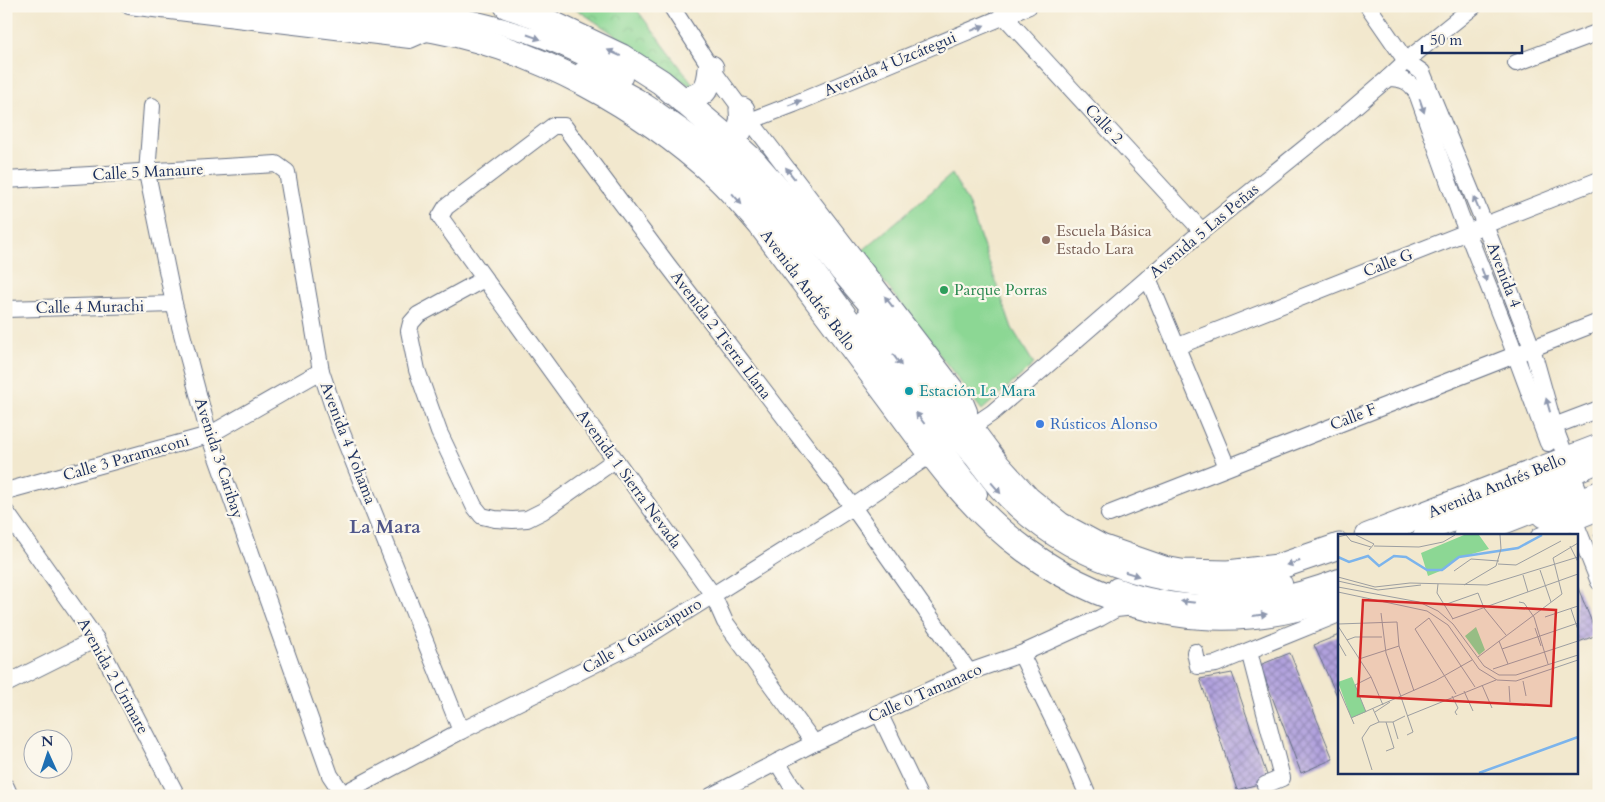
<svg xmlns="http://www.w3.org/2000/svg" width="1605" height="802" font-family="Cardo,serif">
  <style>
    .park { fill: url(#park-crowns); stroke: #548379 }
    .pitch { fill: #8cd794; stroke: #548379 }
    .building { fill: url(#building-cross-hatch) }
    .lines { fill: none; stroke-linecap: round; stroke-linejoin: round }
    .minor-casing { stroke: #667085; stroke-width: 18 }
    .highway-casing { stroke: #667085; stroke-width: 27 }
    .minor { stroke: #fff; stroke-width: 16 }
    .highway { stroke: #fff; stroke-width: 25 }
    .oneway { fill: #8d97ae }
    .education-dot { fill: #8d6e63; stroke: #fbf7ec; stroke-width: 2 }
    .leisure-dot { fill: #2e9e5b; stroke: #fbf7ec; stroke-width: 2 }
    .culture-dot { fill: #0f9aa8; stroke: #fbf7ec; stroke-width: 2 }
    .shop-dot { fill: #3f7fe0; stroke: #fbf7ec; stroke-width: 2 }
    .labels { text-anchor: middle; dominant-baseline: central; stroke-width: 4.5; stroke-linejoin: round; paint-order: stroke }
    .street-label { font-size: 16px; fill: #1b2f5e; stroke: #fbf7ec }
    .education-label { font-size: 16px; fill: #785e54; stroke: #fbf7ec; text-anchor: start }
    .leisure-label { font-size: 16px; fill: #27864d; stroke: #fbf7ec; text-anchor: start }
    .culture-label { font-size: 16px; fill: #0d838f; stroke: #fbf7ec; text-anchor: start }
    .shop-label { font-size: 16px; fill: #366cbe; stroke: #fbf7ec; text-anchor: start }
    .quarter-label { font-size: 19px; font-weight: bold; fill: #50578a; stroke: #fbf7ec }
    .inset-river { fill: none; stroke: #7cb4ec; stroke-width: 2.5 }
    .inset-road { fill: none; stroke: #9c9ea1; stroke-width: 1 }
    .view { fill: #d62828; fill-opacity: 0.15; stroke: #d62828; stroke-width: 2.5 }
    .inset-edge { fill: none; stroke: #1b2f5e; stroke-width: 2.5 }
  </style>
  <defs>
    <pattern id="park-crowns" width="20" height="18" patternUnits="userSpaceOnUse" patternTransform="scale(1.25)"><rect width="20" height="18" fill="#8cd794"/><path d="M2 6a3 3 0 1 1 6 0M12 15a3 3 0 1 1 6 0" fill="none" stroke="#78b982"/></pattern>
    <pattern id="building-cross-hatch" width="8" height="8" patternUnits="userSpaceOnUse" patternTransform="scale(1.25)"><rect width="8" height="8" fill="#b1a1dd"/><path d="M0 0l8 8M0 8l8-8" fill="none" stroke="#8f84b6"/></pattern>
  </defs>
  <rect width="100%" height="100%" fill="#fbf7ec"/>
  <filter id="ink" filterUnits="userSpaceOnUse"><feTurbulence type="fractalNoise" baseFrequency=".02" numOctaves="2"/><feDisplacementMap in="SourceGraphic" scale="10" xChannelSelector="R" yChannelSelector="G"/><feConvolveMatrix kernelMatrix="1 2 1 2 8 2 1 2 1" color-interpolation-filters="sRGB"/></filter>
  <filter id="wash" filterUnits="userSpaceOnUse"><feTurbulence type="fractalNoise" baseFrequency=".0096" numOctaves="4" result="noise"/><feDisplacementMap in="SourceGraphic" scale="20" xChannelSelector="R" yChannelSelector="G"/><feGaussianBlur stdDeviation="1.12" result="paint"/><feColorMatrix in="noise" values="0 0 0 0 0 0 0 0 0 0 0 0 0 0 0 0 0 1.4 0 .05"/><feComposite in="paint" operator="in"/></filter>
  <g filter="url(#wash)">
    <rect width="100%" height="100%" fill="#f2e8ce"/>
    <polygon class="park" points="572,6 634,6 699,92"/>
    <polygon class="pitch" points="952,174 969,205 1012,328 1034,364 982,410 861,252"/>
    <g id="blocks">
      <g class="building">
        <polygon points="1599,533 1599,546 1594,535"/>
        <polygon points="1576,583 1597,635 1576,643"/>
        <polygon points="1339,635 1339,700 1314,645"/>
        <polygon points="1290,653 1333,759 1301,773 1260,665"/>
        <polygon points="1232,673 1269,781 1237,790 1200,679"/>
      </g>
    </g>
  </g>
  <g filter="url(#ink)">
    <use href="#blocks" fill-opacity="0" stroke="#667085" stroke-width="1"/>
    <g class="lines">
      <defs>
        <g id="minor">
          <polyline points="129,6 410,40 433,30"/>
          <path d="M 402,6 C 450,13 498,23 544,40 C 572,51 598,64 624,78"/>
          <polyline points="671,6 711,68 742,110 964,399 969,411 969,421"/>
          <polyline points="1001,6 1005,17 1202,231"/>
          <polyline points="1368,6 1406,61 1422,72 1485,225 1532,348 1554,426 1588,515"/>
          <polyline points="1516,63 1599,32"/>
          <polyline points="582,70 616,85 638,97 659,111 713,149 750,186 784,226 874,349 919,417 979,494"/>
          <path d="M 1388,78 C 1403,78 1412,82 1418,96 L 1460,214 L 1511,343 L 1548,443"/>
          <polyline points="152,106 147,173 174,304 209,435 330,775 344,796"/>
          <polyline points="750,121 794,104 1029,6"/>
          <polyline points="6,180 276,164 287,172 321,371 340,428 461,731"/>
          <polyline points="1148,278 1227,467"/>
          <polyline points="484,279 418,315 411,323 409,331 417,370 439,432 474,506 482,516 495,519 513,520 527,519 543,511 615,460"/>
          <polyline points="6,309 174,304"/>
          <path d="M 864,317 C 895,356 923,399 954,438 C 960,445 966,451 972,458 C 981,469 988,480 998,491 C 1069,569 1181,601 1284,583"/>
          <polyline points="1178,346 1599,180"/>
          <polyline points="1554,426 1599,409"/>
          <polyline points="6,491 209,435 321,371"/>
          <polyline points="6,512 96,639 177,796"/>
          <polyline points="1109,514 1599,322"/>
          <polyline points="1575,522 1599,582"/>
          <polyline points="1421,536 1548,486 1599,465"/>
          <polyline points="1539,536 1599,512"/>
          <path d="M 1116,586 C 1188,614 1269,604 1339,577"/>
          <polyline points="1249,651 1282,778 1265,785"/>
          <polyline points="1195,652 1198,666 1216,664 1339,614"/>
          <polyline points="1021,654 1072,758 1088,796"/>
          <polyline points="6,684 96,639"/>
          <polyline points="879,713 919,796"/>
          <polyline points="814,743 725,622 713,595 440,217 446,207 553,126 564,126 667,264 853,507 969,672"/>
          <polyline points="777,762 798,796"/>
          <polyline points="6,787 10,796"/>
          <polyline points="339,796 461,731 635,644 853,507 992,413 1202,231 1337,122 1388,78 1406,61 1474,6"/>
          <polyline points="711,796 814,743 969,672 1021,654 1100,618 1116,609 1135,607"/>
        </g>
        <g id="highway">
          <path d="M 232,6 C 300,13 368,17 435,30 C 537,49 640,106 717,177 C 732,191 746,208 760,224 C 803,282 846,339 889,397 C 929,451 969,509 1024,549 C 1116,618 1231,637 1339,595"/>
          <polyline points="507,6 534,15 622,57 661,82 732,142 753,161 785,198 843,271 922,364 998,466 1028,499 1060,525 1101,547 1164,569 1181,572 1228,573 1278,567 1339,546"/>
          <path d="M 682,100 C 704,95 709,91 711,68"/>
          <path d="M 681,137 C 687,141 694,148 701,149 C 725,154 746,135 742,110"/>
          <polyline points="1544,515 1599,494"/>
          <polyline points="1368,536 1599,447"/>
          <path d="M 1466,536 L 1555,501 C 1567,488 1567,475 1567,458"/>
        </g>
      </defs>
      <use href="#minor" class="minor-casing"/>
      <use href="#highway" class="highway-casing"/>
      <use href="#minor" class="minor"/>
      <use href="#highway" class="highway"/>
    </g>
    <defs><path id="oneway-solid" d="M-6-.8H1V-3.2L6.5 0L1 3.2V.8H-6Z" transform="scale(1.25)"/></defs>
    <g class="oneway">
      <use href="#oneway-solid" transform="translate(978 28) rotate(-23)"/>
      <use href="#oneway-solid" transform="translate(534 37) rotate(19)"/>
      <use href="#oneway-solid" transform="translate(614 53) rotate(-155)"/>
      <use href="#oneway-solid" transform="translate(795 103) rotate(-21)"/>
      <use href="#oneway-solid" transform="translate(1422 106) rotate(71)"/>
      <use href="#oneway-solid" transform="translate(790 173) rotate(-128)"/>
      <use href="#oneway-solid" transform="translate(737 199) rotate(49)"/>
      <use href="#oneway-solid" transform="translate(1476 203) rotate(-113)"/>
      <use href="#oneway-solid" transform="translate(1484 275) rotate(69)"/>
      <use href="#oneway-solid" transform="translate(889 302) rotate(-128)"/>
      <use href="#oneway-solid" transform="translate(897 360) rotate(54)"/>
      <use href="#oneway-solid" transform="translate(1548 405) rotate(-106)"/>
      <use href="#oneway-solid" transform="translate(920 418) rotate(-127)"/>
      <use href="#oneway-solid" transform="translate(996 488) rotate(49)"/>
      <use href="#oneway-solid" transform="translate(1293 563) rotate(164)"/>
      <use href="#oneway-solid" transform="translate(1132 574) rotate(17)"/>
      <use href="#oneway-solid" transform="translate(1188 602) rotate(-174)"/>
      <use href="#oneway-solid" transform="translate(1260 615) rotate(-7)"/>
    </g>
  </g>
  <circle class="education-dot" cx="1046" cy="240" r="5"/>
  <circle class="leisure-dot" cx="944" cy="290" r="5"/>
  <circle class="culture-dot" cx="909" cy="391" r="5"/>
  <circle class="shop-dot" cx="1040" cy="424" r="5"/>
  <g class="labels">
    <g class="street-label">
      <text transform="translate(890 64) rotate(-23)">Avenida 4 Uzcátegui</text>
      <text transform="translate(1104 124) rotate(47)">Calle 2</text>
      <text transform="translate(148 172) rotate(-3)">Calle 5 Manaure</text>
      <text transform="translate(1204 231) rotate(-40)">Avenida 5 Las Peñas</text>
      <text transform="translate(1388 263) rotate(-21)">Calle G</text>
      <text transform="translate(1504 275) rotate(69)">Avenida 4</text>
      <text transform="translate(808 290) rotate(53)">Avenida Andrés Bello</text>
      <text transform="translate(90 307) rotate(-1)">Calle 4 Murachi</text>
      <text transform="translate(721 335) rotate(53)">Avenida 2 Tierra Llana</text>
      <text transform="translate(1353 417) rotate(-21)">Calle F</text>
      <text transform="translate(348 443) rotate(69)">Avenida 4 Yohama</text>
      <text transform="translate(126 458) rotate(-16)">Calle 3 Paramaconi</text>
      <text transform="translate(219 458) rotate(72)">Avenida 3 Caribay</text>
      <text transform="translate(629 479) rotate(54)">Avenida 1 Sierra Nevada</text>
      <text transform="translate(1497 486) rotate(-22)">Avenida Andrés Bello</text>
      <text transform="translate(642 636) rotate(-30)">Calle 1 Guaicaipuro</text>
      <text transform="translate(113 676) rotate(61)">Avenida 2 Urimare</text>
      <text transform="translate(925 693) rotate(-24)">Calle 0 Tamanaco</text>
    </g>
    <g class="education-label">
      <text x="1056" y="231">Escuela Básica<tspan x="1056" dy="18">Estado Lara</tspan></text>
    </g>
    <g class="leisure-label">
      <text x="954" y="290">Parque Porras</text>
    </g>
    <g class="culture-label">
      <text x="919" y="391">Estación La Mara</text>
    </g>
    <g class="shop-label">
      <text x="1050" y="424">Rústicos Alonso</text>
    </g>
    <g class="quarter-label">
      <text x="385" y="527">La Mara</text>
    </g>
  </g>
  <g transform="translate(1338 534)">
    <rect width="240" height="240" fill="#f2e8ce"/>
    <path d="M 14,143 L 28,178 L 13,184 L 0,148 Z" fill="#8cd794"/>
    <path d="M 126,1 L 141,1 L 151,15 L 120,24 L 107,35 L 90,42 L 83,19 ZM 138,93 L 147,116 L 141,121 L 127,102 Z" fill="#8cd794"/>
    <path class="inset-river" d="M 0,23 L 11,28 L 30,22 L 41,32 L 56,22 L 68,23 L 89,36 L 104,36 L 121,23 L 180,14 L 204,1M 141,239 L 240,203"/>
    <path class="inset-road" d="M 18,1 L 36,10 L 31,16M 0,3 L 8,1 L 13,7 L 33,13M 36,12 L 81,13 L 105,8 L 117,1M 232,12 L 240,28M 160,30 L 178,31 L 223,7M 202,36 L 213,68M 116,37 L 133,25 L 161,27M 185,41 L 190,58M 0,43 L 37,53 L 72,49 L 149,51 L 240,23M 0,47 L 40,56 L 83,51M 100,50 L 99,59 L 115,85M 126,51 L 158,32 L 163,15 L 162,1M 0,53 L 81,68 L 100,77 L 115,90 L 146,132 L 161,141 L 178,141 L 240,121M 0,58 L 89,77 L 110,91 L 141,135 L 159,146 L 178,147 L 240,126M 181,68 L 186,69 L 196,83 L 210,130M 106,71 L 140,59 L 146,74 L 168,101M 233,75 L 240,96M 43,79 L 48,119 L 75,198 L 69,201M 207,83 L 240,72M 114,85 L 240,40M 0,90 L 59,88 L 61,112 L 76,157M 0,92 L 33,143 L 45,171M 197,94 L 203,112M 9,106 L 17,103 L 44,103M 161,107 L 170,130M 0,108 L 8,122M 164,115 L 240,89M 140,123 L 224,60 L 215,24 L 240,9M 21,125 L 61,112M 155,135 L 240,107M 185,147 L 188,162M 144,151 L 154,174M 171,152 L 172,168M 0,153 L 16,190M 126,157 L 135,177M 118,160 L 77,95 L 91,84 L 137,153M 114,162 L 120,174 L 117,178 L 119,181M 28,178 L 17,151 L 33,143M 37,178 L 52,168M 69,182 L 158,146M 13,184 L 97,147 L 134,126M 41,188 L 55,188 L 67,182M 55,188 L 60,205M 48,217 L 56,214 L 48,188M 34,236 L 24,204 L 32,192 L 41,188 L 35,175"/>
    <path class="view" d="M 25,66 L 218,76 L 213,172 L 20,162 Z"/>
    <rect width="240" height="240" class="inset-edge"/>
  </g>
  <rect width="1605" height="802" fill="none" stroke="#fbf7ec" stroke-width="25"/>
  <g transform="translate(48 754) rotate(357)"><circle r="24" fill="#fbf7ec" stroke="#a1a7b3"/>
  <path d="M0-4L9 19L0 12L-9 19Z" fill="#1f6fb2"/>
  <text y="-8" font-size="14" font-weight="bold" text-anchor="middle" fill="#1b2f5e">N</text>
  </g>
  <path d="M1422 45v8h100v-8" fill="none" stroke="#1b2f5e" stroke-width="2.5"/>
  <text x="1430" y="45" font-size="15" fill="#1b2f5e" stroke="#fbf7ec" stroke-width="4" paint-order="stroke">50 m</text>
</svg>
